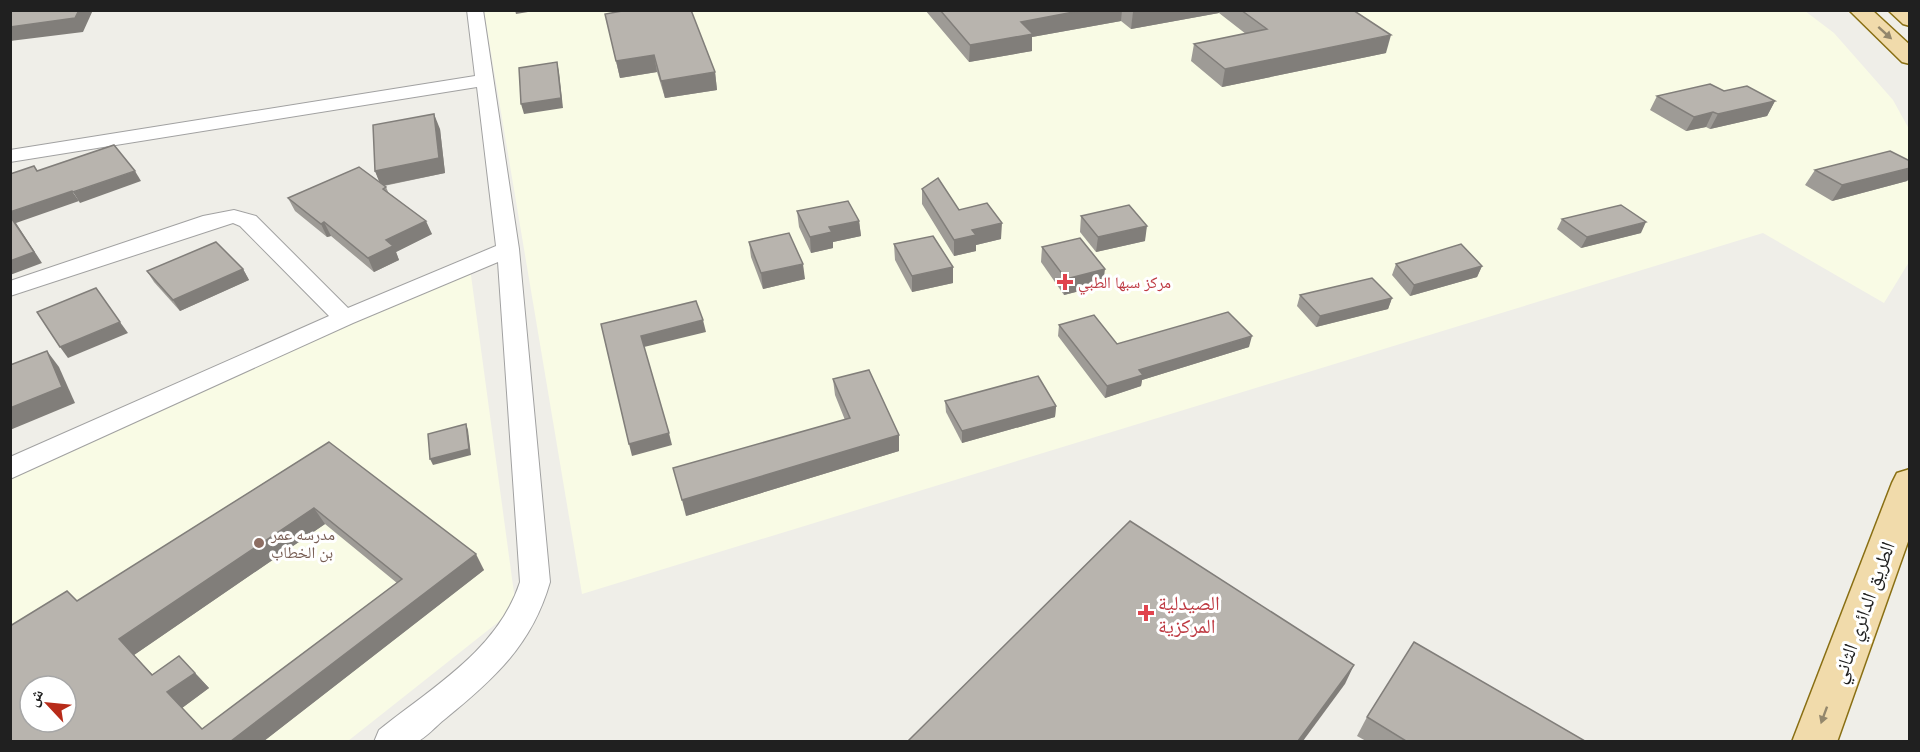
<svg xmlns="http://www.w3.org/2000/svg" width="1920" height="752" font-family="'Golos Text','Noto Naskh Arabic',sans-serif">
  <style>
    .education { fill: #f9fbe5; fill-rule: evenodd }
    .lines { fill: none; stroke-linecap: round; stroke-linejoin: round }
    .minor-casing { stroke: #a1a1a1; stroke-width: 2 }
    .primary-casing { stroke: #896f13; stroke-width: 3 }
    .minor { fill: #fff; fill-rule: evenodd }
    .primary { fill: #f1dbab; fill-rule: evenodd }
    .wall { fill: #9e9b96; fill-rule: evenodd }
    .shaded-wall { fill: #817e7a }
    .building { fill: #b8b4ae; stroke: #817e7a; stroke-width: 1.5; fill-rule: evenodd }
    .oneway { fill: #93876c }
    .health-dot { fill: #e0444e; stroke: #fff; stroke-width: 2 }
    .education-dot { fill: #8d6e63; stroke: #fff; stroke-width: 2 }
    .labels { text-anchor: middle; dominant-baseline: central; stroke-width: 6; stroke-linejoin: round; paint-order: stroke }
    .health-label { font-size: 16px; fill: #be3a42; stroke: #fff; text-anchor: start }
    .education-label { font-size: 16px; fill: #785e54; stroke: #fff; text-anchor: start }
    .near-health-label { font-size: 20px; fill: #be3a42; stroke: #fff; text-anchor: start }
    .near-street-label { font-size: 20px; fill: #202020; stroke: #fff }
  </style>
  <rect width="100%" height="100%" fill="#efeee8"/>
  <g class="education">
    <polygon points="484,11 1805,11 1834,33 1893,100 1909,129 1909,262 1884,303 1763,233 582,594"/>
    <path d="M 470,268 L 516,608 L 348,741 L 11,741 L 10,479 ZM 30,686 L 66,686 L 66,722 L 30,722 Z"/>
  </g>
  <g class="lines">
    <defs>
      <path id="minor" d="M 467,10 L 483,10 L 519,249 L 550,582 C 532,645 494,679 445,719 C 437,725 425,739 416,742 C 403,744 387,742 374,742 L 379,730 C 431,688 498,650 520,582 L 498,262 L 353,323 L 10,479 L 10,457 L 329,316 L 240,226 L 233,223 L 10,296 L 10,281 L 203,216 L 234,210 L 256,216 L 348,308 L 496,246 L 477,87 L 10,162 L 10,150 L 475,76 Z"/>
      <g id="primary">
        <polygon points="1849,10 1872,10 1910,45 1910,64 1902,62"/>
        <polygon points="1888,10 1910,10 1910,26 1903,24"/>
        <polygon points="1910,469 1910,536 1837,742 1792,742 1892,483 1897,473"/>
      </g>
    </defs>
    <use href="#minor" class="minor-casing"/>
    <use href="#primary" class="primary-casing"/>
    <use href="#minor" class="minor"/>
    <use href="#primary" class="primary"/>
  </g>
  <g class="wall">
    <polygon points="925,10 1353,10 1386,53 1222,87 1191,61 1194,44 1246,34 1219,13 1131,29 1121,21 1032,37 1032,51 969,62"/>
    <polygon points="605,14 715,72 717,90 665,98 657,72 620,78"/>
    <polygon points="1724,91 1775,101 1767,116 1710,129 1706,127 1686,131 1650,110 1657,96"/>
    <polygon points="440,129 445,173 384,186 386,187 389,194 432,234 396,252 399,260 374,272 331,236 327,237 295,211 288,198 380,183 375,171"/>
    <polygon points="1910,161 1910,177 1907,181 1832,201 1805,185 1815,170"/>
    <polygon points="922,189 959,210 1001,239 976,245 976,251 954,256 922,204"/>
    <polygon points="797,211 859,221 861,236 833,242 833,248 811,253 799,227"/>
    <polygon points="1081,216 1145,241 1096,252 1080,232"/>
    <polygon points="1562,219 1641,233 1581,248 1557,229"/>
    <polygon points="749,242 805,279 763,289 751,257"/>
    <polygon points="894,244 953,267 953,283 912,292 895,260"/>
    <polygon points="1042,247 1103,285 1064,295 1041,262"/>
    <polygon points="1396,264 1482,266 1477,277 1410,296 1392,275"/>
    <polygon points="243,269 249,280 180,311 154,282 147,271"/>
    <polygon points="1300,295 1392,298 1388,309 1316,327 1297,306"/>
    <polygon points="1059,325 1117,344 1249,347 1142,380 1141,386 1105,398 1058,336"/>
    <polygon points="833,379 899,451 686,516 845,420 835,395"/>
    <polygon points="945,401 1056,406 1055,417 962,443 946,412"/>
    <path d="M 329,442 L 484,570 L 264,741 L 10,741 L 77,601 ZM 325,524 L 397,583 L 202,729 L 182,708 L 209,688 L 195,673 L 153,675 L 134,655 Z"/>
    <polygon points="1367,717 1585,741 1366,741 1357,736"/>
  </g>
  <g class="shaded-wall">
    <polygon points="79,10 93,10 83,32 10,41 10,27"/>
    <polygon points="515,10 540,10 516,14"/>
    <polygon points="1084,10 1122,10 1121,21 1032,37 1032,51 969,62 970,45 1021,22"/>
    <polygon points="1140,10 1219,10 1219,13 1131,29 1133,12"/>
    <polygon points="1391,35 1386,53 1222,87 1225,69"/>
    <polygon points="654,55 657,72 620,78 616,61"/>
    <polygon points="557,62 559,72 563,108 524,114 521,104"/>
    <polygon points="715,72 717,90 665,98 661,81"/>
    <polygon points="1775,101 1767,116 1710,129 1718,114"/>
    <polygon points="1713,112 1706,127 1686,131 1694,117"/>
    <polygon points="434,114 440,129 445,173 381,186 375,171"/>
    <polygon points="1910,168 1910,177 1907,181 1832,201 1842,185"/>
    <polygon points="135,171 141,181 80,203 73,192"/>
    <polygon points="72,191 79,201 16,223 42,263 10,275 10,212"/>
    <polygon points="426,221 432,234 396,252 399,260 374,272 368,258 386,240"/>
    <polygon points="859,221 861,236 833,242 833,248 811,253 810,237 829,227"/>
    <polygon points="324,222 331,236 327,237 321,224"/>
    <polygon points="1646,222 1641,233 1581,248 1587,237"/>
    <polygon points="1002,223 1001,239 976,245 976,251 954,256 954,240 972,230"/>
    <polygon points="1147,226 1145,241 1096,252 1098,237"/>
    <polygon points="803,264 805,279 763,289 761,273"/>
    <polygon points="1482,266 1477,277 1410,296 1414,285"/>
    <polygon points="953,267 953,283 912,292 912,276"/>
    <polygon points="243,269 249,280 180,311 173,300"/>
    <polygon points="1105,269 1103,285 1064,295 1066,279"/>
    <polygon points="1392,298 1388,309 1316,327 1320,316"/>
    <polygon points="703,320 706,332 644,347 641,336"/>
    <polygon points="120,322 128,333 68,358 60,347"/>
    <polygon points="1252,336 1249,347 1142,380 1141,386 1105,398 1107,386 1139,370"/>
    <polygon points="47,351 59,367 75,403 10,430 10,408"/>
    <polygon points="1056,406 1055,417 962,443 962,431"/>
    <polygon points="466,424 468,430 471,455 433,465 430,459"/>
    <polygon points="669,433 672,445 632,456 629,444"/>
    <polygon points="899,435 899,451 686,516 682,500"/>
    <polygon points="314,508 325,524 134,655 119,639"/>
    <polygon points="476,554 484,570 264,741 231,741"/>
    <polygon points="1354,665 1345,684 1303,741 1298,741"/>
    <polygon points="195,673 209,688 182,708 167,692"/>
  </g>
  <g class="building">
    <polygon points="12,10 79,10 75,18 10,27 10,13"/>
    <polygon points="628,10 691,10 715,72 661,81 654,55 616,61 605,14"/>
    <polygon points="940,10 1084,10 1021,22 1033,34 970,45"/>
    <polygon points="1241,10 1353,10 1391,35 1225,69 1194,44 1267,29"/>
    <polygon points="557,62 561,98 521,104 519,68"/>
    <polygon points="1710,84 1724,91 1747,86 1775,101 1718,114 1713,112 1694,117 1657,96"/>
    <polygon points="434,114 439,158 375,171 373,125"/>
    <polygon points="114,145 135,171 73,192 72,191 10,212 10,174 34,166 37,171"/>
    <polygon points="1890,151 1910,161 1910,168 1842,185 1815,170"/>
    <polygon points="359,167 386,187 383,189 426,221 386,240 393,246 368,258 324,222 321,224 288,198"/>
    <polygon points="938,178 959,210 987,203 1002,223 972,230 976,235 954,240 922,189"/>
    <polygon points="848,201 859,221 829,227 832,232 810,237 797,211"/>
    <polygon points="1129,205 1147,226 1098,237 1081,216"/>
    <polygon points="1621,205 1646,222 1587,237 1562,219"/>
    <polygon points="10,216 34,252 10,261"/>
    <polygon points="789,233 803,264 761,273 749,242"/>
    <polygon points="933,236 953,267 912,276 894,244"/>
    <polygon points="1080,238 1105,269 1066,279 1042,247"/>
    <polygon points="216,242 243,269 173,300 147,271"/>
    <polygon points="1461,244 1482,266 1414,285 1396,264"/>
    <polygon points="1372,278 1392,298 1320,316 1300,295"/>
    <polygon points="96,288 120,322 60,347 37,312"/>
    <polygon points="696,301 703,320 641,336 669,433 629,444 601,324"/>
    <polygon points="1228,312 1252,336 1139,370 1143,375 1107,386 1059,325 1094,315 1117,344"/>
    <polygon points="47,351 62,387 10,408 10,365"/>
    <polygon points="869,370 899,435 682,500 673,468 850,418 833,379"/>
    <polygon points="1038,376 1056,406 962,431 945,401"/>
    <polygon points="466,424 469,449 430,459 428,434"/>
    <path d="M 329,442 L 476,554 L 231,741 L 10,741 L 10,626 L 67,591 L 77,601 ZM 314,508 L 402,579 L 202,729 L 167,692 L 195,673 L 179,656 L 152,675 L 119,639 ZM 30,686 L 66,686 L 66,722 L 30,722 Z"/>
    <polygon points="1130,521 1354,665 1298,741 908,741"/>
    <polygon points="1414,642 1585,741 1406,741 1367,717"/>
  </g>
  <defs><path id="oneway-solid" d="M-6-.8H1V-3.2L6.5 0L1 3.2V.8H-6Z" transform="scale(1.5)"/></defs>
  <g class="oneway">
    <use href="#oneway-solid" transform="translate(1885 33) rotate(42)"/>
    <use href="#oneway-solid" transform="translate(1824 715) rotate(110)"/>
  </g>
  <g class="health-dot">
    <path d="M1062 273h6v6h6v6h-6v6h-6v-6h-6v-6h6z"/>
    <path d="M1143 604h6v6h6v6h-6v6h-6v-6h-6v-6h6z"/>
  </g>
  <circle class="education-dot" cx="259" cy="543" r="6"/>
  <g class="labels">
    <g class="health-label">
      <text x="1078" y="282">مركز سبها الطبي</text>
    </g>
    <g class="education-label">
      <text x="271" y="534">مدرسه عمر<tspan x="271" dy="18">بن الخطاب</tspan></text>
    </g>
    <g class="near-health-label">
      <text x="1158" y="602">الصيدلية<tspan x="1158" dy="23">المركزية</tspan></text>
    </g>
    <g class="near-street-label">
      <text transform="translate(1862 612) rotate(-70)">الطريق الدائري الثاني</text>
    </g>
  </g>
  <rect width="1920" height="752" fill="none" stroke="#202020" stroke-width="24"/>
  <g transform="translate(48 704) rotate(296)"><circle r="28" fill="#ffffff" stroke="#a6a6a6" stroke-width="1.5"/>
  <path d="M0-4.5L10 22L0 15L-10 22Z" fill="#b72b19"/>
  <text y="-9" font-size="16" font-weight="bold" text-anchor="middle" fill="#202020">ش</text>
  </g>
</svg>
